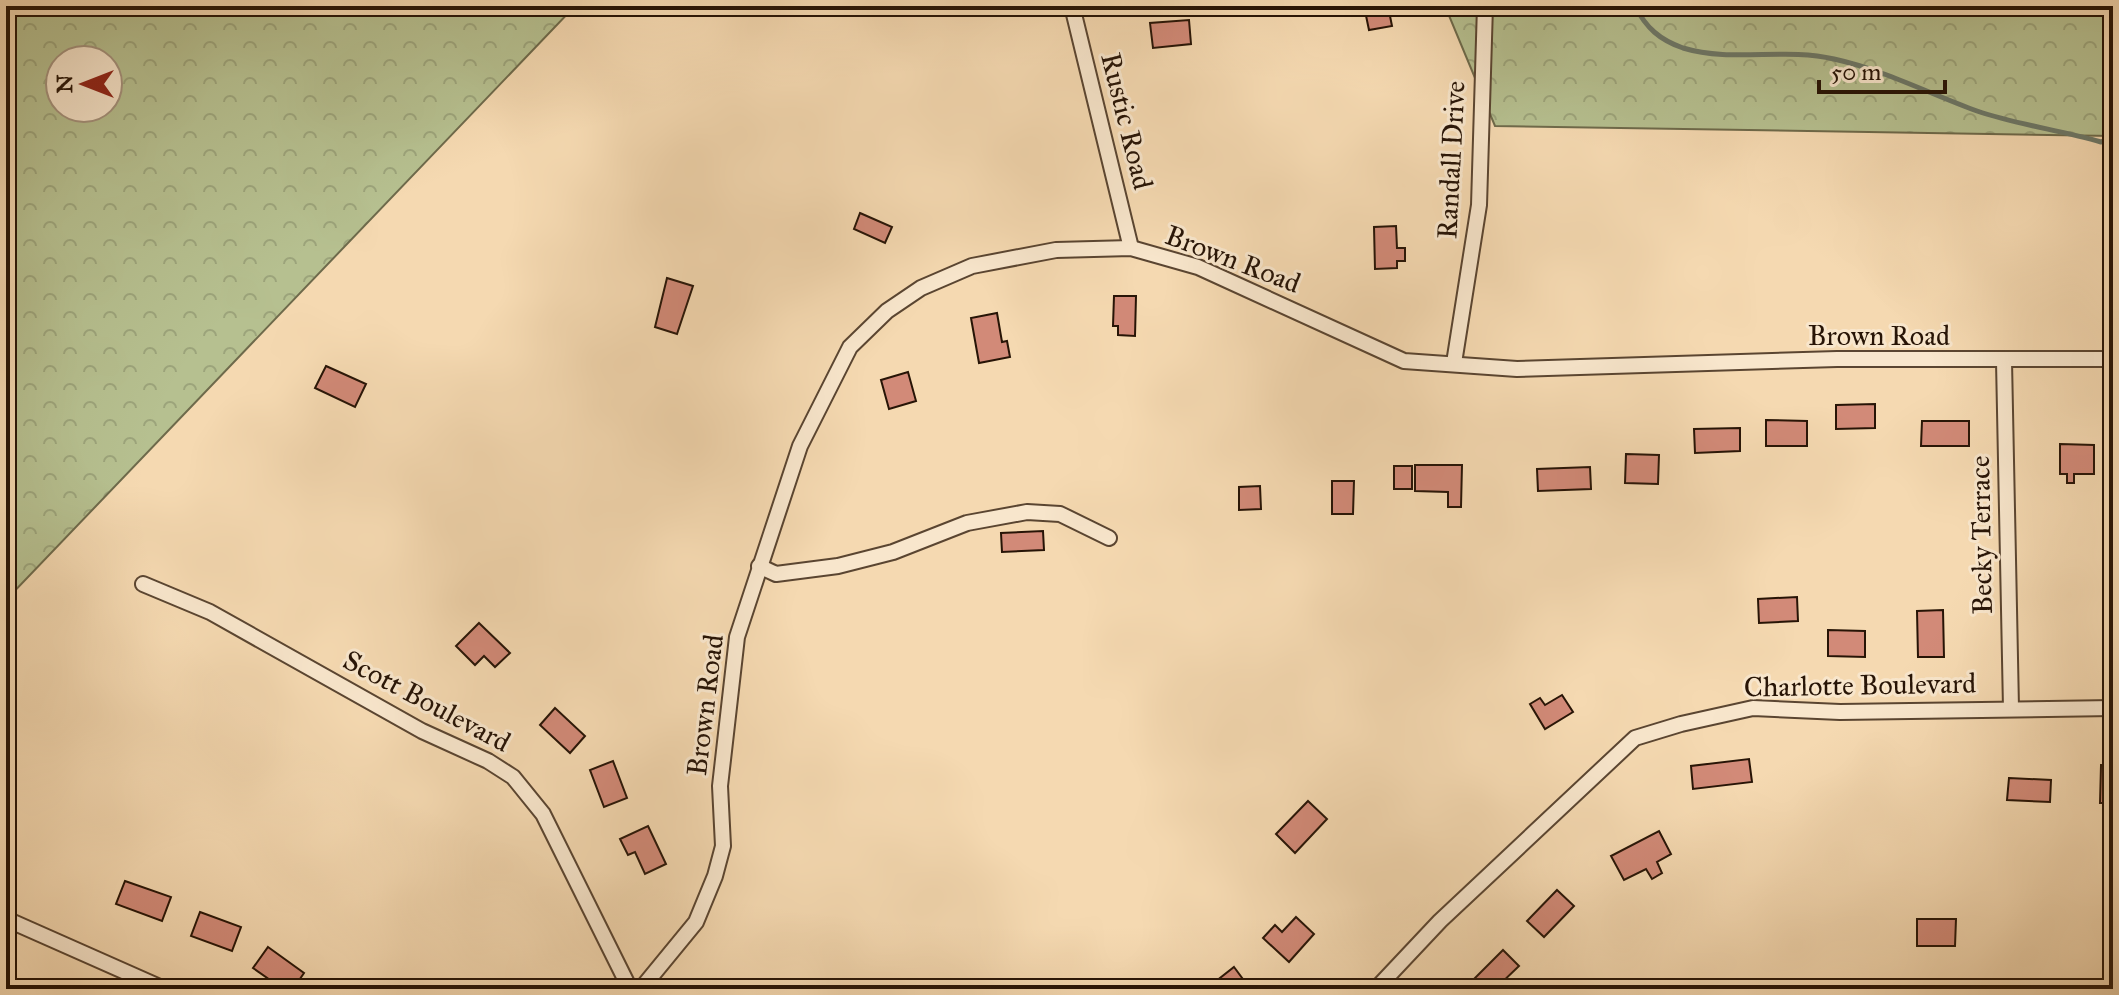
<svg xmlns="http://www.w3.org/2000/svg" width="2119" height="995" font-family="'IM FELL Great Primer',serif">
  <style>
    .forest { fill: url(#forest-crowns); stroke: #6e6a4b; stroke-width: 2; fill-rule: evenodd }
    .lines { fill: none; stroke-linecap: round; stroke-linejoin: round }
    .stream { stroke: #6d7868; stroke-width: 5 }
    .building { fill: #d28a78; stroke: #271406; stroke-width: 2 }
    .minor-casing { stroke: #5a4531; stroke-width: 18 }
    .minor { stroke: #f8e6cc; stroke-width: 14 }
    .labels { text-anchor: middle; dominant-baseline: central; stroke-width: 6; stroke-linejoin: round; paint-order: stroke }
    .street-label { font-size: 28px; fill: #271406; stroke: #f8e6cc }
  </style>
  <defs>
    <pattern id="forest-crowns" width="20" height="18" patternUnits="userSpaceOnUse" patternTransform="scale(2)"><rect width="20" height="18" fill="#b6c090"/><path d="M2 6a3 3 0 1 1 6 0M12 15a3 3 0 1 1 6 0" fill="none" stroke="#9ca47b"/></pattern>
  </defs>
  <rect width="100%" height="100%" fill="#f5d9b1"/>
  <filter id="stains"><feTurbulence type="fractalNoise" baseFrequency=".0025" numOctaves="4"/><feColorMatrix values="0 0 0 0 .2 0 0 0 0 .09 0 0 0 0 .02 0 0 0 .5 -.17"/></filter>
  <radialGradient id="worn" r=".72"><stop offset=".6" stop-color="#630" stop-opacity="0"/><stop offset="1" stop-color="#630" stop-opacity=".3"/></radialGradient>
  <g class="forest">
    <path d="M 6,6 L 575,6 L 6,600 ZM 60,60 L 108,60 L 108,108 L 60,108 Z"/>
    <polygon points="1445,6 2113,6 2113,136 1495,126"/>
  </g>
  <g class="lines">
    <path class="stream" d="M 1635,6 C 1646,28 1660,40 1683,48 C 1733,63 1784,47 1834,59 C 1884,70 1930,94 1977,111 C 2018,125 2060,130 2101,142 L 2113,137"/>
  </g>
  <g class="building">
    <polygon points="1364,6 1388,6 1392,26 1369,30"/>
    <polygon points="1189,20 1191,44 1153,48 1150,23"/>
    <polygon points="860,213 892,227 885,243 854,229"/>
    <polygon points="1396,226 1397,248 1405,248 1405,261 1397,261 1397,268 1375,269 1374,227"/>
    <polygon points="667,278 693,286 677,334 655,327"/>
    <polygon points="1114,296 1136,296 1135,336 1118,335 1118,326 1113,326"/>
    <polygon points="997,313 1002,342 1007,341 1010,357 979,363 971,318"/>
    <polygon points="326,366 366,384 355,407 315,388"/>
    <polygon points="908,372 916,401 889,409 881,380"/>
    <polygon points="1875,404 1875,428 1836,429 1836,405"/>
    <polygon points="1766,420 1807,421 1807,446 1766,446"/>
    <polygon points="1922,421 1969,421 1969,446 1921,446"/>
    <polygon points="1740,428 1740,451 1695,453 1694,429"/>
    <polygon points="2060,444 2094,445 2094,474 2074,474 2074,483 2067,483 2067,474 2060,474"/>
    <polygon points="1626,454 1659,455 1658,484 1625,483"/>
    <polygon points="1415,465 1462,465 1461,507 1448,507 1448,492 1415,491"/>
    <rect x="1394" y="466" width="18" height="23"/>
    <polygon points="1590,467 1591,489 1538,491 1537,469"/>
    <polygon points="1332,481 1354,481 1353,514 1332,514"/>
    <polygon points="1260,486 1261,509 1239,510 1239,487"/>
    <polygon points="1043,531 1044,550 1002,552 1001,533"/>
    <polygon points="1797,597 1798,621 1759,623 1758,599"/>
    <polygon points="1943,610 1944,657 1918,657 1917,611"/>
    <polygon points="479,623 510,653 495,667 484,656 475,665 456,646"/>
    <polygon points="1828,630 1865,631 1865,657 1828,656"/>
    <polygon points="1562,695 1573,712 1545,729 1530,704 1540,698 1545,705"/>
    <polygon points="555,708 585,736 570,753 540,725"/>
    <polygon points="1749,759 1752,782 1693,789 1691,766"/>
    <polygon points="613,761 627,798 604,807 590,770"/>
    <polygon points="2101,765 2113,766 2113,803 2100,803"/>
    <polygon points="2009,778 2051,780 2050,802 2007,800"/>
    <polygon points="1308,801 1327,819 1295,853 1276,834"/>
    <polygon points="648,826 666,864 645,874 635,852 628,855 620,839"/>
    <polygon points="1659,831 1671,854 1657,862 1662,873 1652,879 1646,869 1624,880 1611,856"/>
    <polygon points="125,881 171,897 162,921 116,904"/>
    <polygon points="1557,890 1574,906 1544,937 1527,921"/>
    <polygon points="200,912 241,927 232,951 191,936"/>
    <polygon points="1296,917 1314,934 1289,962 1263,938 1275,925 1282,932"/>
    <polygon points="1917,919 1956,919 1955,946 1917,946"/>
    <polygon points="268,947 304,973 293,989 283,989 253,968"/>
    <polygon points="1503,950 1519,966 1495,989 1480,989 1472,981"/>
    <polygon points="1234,967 1248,986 1245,989 1206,989"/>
  </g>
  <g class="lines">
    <defs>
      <g id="minor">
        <polyline points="1072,6 1131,248"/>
        <polyline points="2004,361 2011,708"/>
        <polyline points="1454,363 1479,205 1485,6"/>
        <polyline points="759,566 776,574 838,566 893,552 967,523 1027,512 1060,514 1109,538"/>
        <polyline points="143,584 210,612 422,731 488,761 513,777 543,814 630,989"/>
        <polyline points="6,919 164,989"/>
        <polyline points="641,989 696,922 715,876 723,846 720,786 737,637 800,446 850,347 887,311 921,288 972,266 1056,250 1131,248 1198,267 1404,361 1517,369 1837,359 2113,359"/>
        <polyline points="1376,989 1440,921 1635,738 1681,724 1753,708 1840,712 2113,708"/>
      </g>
    </defs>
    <use href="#minor" class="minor-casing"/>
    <use href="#minor" class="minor"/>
  </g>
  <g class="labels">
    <g class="street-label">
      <text transform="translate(1127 121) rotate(76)">Rustic Road</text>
      <text transform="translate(1451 160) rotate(-87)">Randall Drive</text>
      <text transform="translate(1233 259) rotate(21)">Brown Road</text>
      <text x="1879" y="335">Brown Road</text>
      <text transform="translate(1981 535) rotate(-91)">Becky Terrace</text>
      <text transform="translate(1860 685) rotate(-1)">Charlotte Boulevard</text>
      <text transform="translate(427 701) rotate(28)">Scott Boulevard</text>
      <text transform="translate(705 705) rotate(-83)">Brown Road</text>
    </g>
  </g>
  <rect width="2119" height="995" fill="none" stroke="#f5d9b1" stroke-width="32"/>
  <rect x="8" y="8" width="2103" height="979" fill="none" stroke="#271406" stroke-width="4"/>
  <rect x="16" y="16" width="2087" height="963" fill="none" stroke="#271406" stroke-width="2"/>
  <g transform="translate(84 84) rotate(270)"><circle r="38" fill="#f8e6cc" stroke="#a4927d" stroke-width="2"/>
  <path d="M0-6L14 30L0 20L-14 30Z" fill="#8f2418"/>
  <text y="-12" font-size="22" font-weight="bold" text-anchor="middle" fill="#271406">N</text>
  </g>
  <path d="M1819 80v12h126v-12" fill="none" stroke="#271406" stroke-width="4"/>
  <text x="1831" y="80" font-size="24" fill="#271406" stroke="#f8e6cc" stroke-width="6" paint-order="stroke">50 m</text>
  <rect width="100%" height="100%" filter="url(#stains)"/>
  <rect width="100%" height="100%" fill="url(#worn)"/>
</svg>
